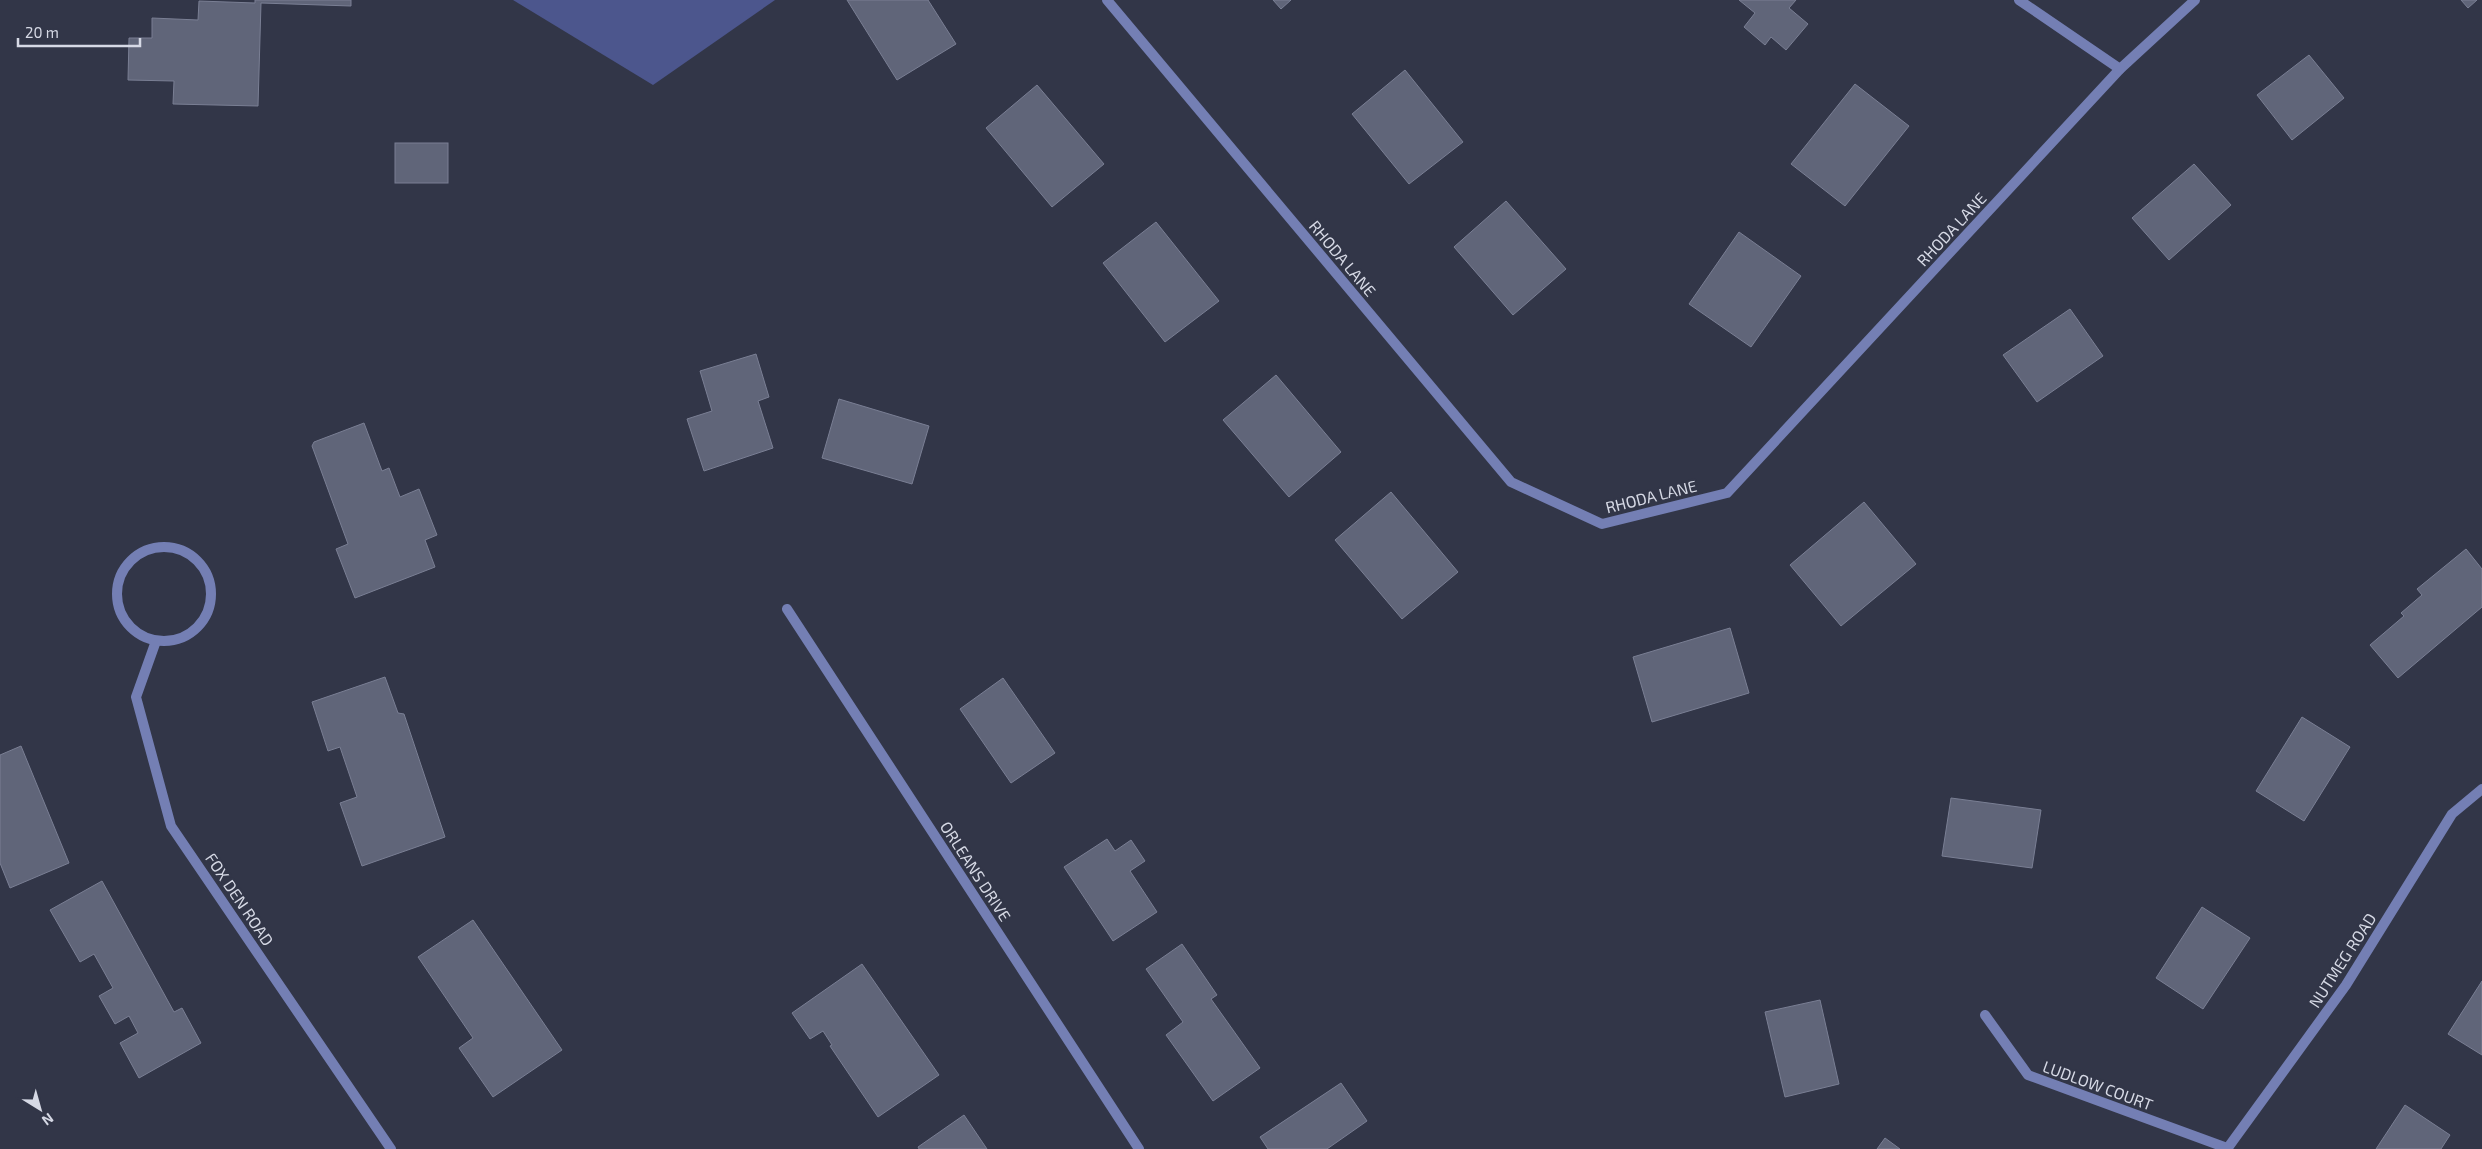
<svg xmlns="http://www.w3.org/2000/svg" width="2482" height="1149" font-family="'Exo 2',sans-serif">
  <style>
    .green { fill: #4c568d }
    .building { fill: #606579; stroke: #7a7f94 }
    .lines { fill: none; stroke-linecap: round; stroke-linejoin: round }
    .minor { stroke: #747fb4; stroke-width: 10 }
    .labels { text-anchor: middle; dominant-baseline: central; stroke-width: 4.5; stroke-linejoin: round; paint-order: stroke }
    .street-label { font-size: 16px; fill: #d6d9e5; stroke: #323648 }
  </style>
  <rect width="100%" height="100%" fill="#323648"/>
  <polygon class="green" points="513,0 775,0 653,85"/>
  <g class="building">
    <polygon points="255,0 351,0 351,6 261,3 258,106 173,104 174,81 128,80 129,38 152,38 152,18 198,20 199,1 255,3"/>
    <polygon points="847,0 928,0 956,44 897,80"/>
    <polygon points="1273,0 1291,0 1281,9"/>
    <polygon points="1739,0 1796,0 1789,8 1808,24 1786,50 1771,37 1765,45 1744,27 1755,13"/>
    <polygon points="2461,0 2477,0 2468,8"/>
    <polygon points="2309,55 2344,98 2292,140 2257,95"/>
    <polygon points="1405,70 1463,142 1409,184 1352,114"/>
    <polygon points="1855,84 1909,126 1845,206 1791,164"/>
    <polygon points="1037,85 1104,164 1052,207 986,128"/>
    <rect x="395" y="143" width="53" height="40"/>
    <polygon points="2194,164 2231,205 2169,260 2132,218"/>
    <polygon points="1506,201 1566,269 1513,315 1454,247"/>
    <polygon points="1156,222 1219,301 1165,342 1103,263"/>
    <polygon points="1739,232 1801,276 1751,347 1689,304"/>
    <polygon points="2070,309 2103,356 2037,402 2003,355"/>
    <polygon points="756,354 769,397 758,401 773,448 704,471 687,419 712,411 700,371"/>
    <polygon points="1276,375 1341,452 1289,497 1223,420"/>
    <polygon points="839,399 929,426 912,484 822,458"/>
    <polygon points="364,423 382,471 389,468 400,497 419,489 437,535 425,540 435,567 355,598 336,549 348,544 312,446 314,442"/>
    <polygon points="1391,492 1458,572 1402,619 1335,540"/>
    <polygon points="1864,502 1916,564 1841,626 1790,565"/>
    <polygon points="2466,549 2482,569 2482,607 2398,678 2370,645 2404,616 2401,613 2422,595 2417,589"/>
    <polygon points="1730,628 1749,693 1652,722 1633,657"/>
    <polygon points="385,677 398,713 404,714 445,837 362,866 340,803 357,797 340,747 328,751 312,702"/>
    <polygon points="1003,678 1055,753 1011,783 960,709"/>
    <polygon points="2302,717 2350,747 2304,821 2256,791"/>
    <polygon points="21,746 69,863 10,888 0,863 0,755"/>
    <polygon points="1951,798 2041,810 2032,868 1942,856"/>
    <polygon points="1107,839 1115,851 1131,840 1145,861 1130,871 1157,912 1113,941 1064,867"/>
    <polygon points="102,881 174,1012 182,1008 201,1043 139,1078 120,1043 138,1033 129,1016 115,1024 99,996 113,988 94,954 80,962 50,910"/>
    <polygon points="2202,907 2250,938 2203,1009 2156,978"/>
    <polygon points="473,920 562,1050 493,1097 459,1048 473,1038 418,957"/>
    <polygon points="1182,944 1217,995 1211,999 1260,1068 1213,1101 1166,1035 1183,1022 1146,969"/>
    <polygon points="862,964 939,1075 878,1117 830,1046 832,1045 823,1031 810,1039 792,1013"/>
    <polygon points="2482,981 2482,1055 2448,1034"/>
    <polygon points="1820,1000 1839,1084 1785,1097 1765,1012"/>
    <polygon points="1341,1083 1367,1121 1327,1149 1268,1149 1260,1137"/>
    <polygon points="2405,1105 2450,1135 2441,1149 2376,1149"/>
    <polygon points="964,1115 987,1149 919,1149 918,1147"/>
    <polygon points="1885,1138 1900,1149 1877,1149"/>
  </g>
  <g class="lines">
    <g class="minor">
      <polyline points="1107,0 1511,482 1602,524 1727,493 2120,69 2195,0"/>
      <polyline points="2019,0 2120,69"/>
      <circle cx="164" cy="594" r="47"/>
      <polyline points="787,609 1139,1149"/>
      <polyline points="156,641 136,697 171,826 391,1149"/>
      <polyline points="1985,1015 2028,1075 2227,1148"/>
      <polyline points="2227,1149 2346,985 2452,814 2482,789"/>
    </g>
  </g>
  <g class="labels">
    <g class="street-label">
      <text transform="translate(1951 229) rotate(-47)">RHODA LANE</text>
      <text transform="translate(1343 258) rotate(50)">RHODA LANE</text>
      <text transform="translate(1651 496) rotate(-14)">RHODA LANE</text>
      <text transform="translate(976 871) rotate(57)">ORLEANS DRIVE</text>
      <text transform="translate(240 899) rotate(56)">FOX DEN ROAD</text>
      <text transform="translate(2342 960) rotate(-57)">NUTMEG ROAD</text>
      <text transform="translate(2098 1085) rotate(20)">LUDLOW COURT</text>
    </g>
  </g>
  <g transform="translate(40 1109) rotate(143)" stroke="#323648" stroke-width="4" paint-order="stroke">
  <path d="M0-4L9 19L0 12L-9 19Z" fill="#d6d9e5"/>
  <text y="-8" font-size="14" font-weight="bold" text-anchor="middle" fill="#d6d9e5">N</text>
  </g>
  <path d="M18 38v8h122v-8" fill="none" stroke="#d6d9e5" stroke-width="2.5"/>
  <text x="25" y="38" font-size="15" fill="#d6d9e5" stroke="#323648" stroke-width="4" paint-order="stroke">20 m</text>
</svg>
